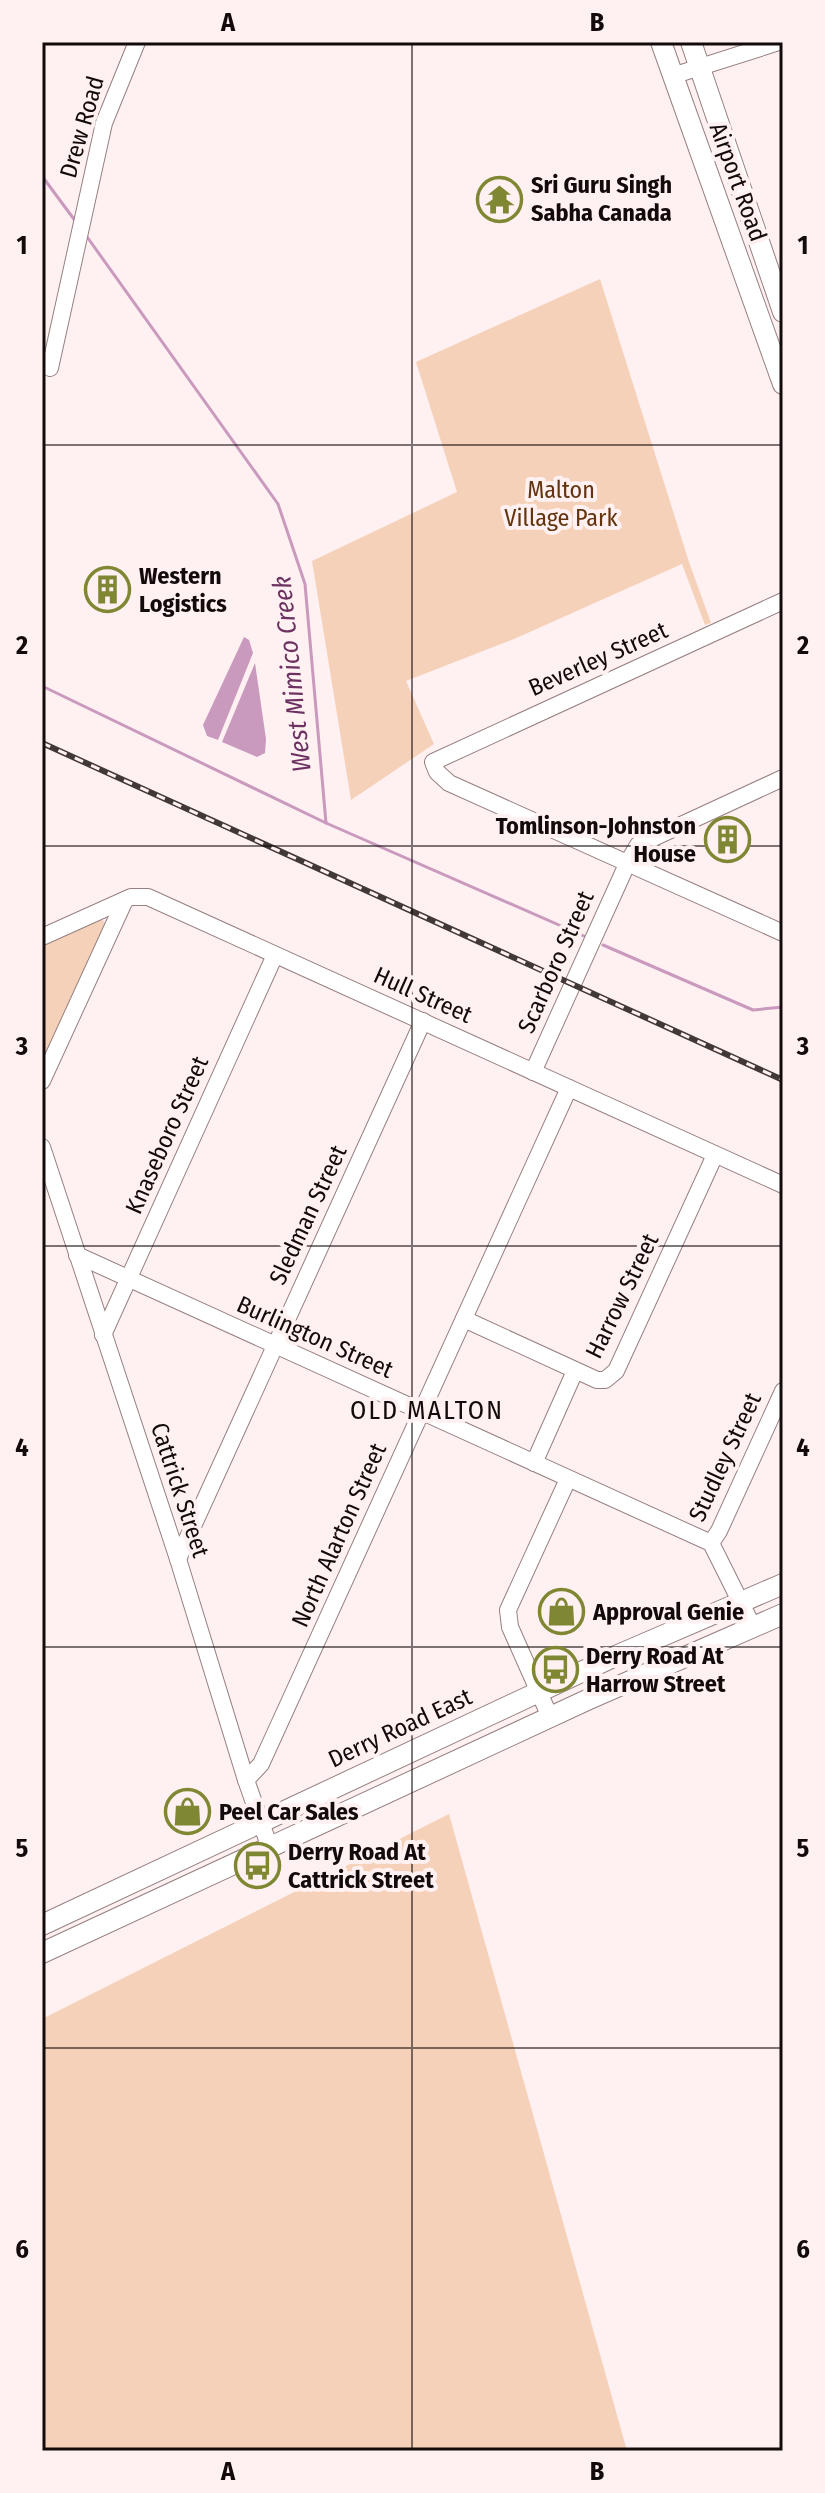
<svg xmlns="http://www.w3.org/2000/svg" width="825" height="2493" font-family="'Fira Sans Condensed',sans-serif">
  <style>
    .green { fill: #f6d1b9 }
    .water { fill: #c99abe }
    .lines { fill: none; stroke-linecap: round; stroke-linejoin: round }
    .stream { stroke: #c99abe; stroke-width: 3 }
    .minor-casing { stroke: #968081; stroke-width: 18 }
    .major-casing { stroke: #968081; stroke-width: 22 }
    .minor { stroke: #fff; stroke-width: 16 }
    .major { stroke: #fff; stroke-width: 20 }
    .rail-casing { stroke: #413838; stroke-width: 6 }
    .rail { stroke: #fff0f1; stroke-width: 3; stroke-dasharray: 9; stroke-linecap: butt }
    .grid { fill: none; stroke: #130b0b; stroke-width: 2; stroke-opacity: 0.55 }
    .labels { text-anchor: middle; dominant-baseline: central; stroke-width: 8; stroke-linejoin: round; paint-order: stroke }
    .street-label { font-size: 24px; fill: #130b0b; stroke: #fff0f1 }
    .poi-label { font-size: 24px; font-weight: bold; fill: #130b0b; stroke: #fff0f1; text-anchor: start }
    .park-label { font-size: 24px; fill: #63340e; stroke: #fff0f1 }
    .water-label { font-size: 26px; font-style: italic; fill: #6b3161; stroke: #fff0f1 }
    .neighbourhood-label { font-size: 26px; letter-spacing: 2px; fill: #130b0b; stroke: #fff0f1 }
    .neatline { fill: none; stroke: #130b0b; stroke-width: 3 }
    .grid-label { font-size: 26px; text-anchor: middle; font-weight: bold; fill: #130b0b }
  </style>
  <rect width="100%" height="100%" fill="#fff0f1"/>
  <g class="green">
    <polygon points="600,279 689,562 711,623 705,625 682,564 514,639 406,681 434,744 351,800 312,561 457,492 416,362"/>
    <polygon points="101,918 105,923 42,1064 42,944"/>
    <polygon points="449,1814 627,2451 42,2451 42,2019"/>
  </g>
  <g class="water">
    <polygon points="244,637 249,640 253,653 218,740 207,736 203,725"/>
    <polygon points="255,663 266,739 265,753 257,757 222,742"/>
  </g>
  <g class="lines">
    <g class="stream">
      <polyline points="42,176 76,222"/>
      <polyline points="85,234 278,504 305,584 326,823"/>
      <polyline points="42,686 326,823 584,936"/>
      <polyline points="603,945 753,1010 783,1007"/>
    </g>
    <defs>
      <g id="minor">
        <polyline points="672,76 779,42"/>
        <polyline points="50,368 104,123 137,42"/>
        <polyline points="783,601 433,762 437,772 449,783 783,933"/>
        <polyline points="42,937 131,897 148,897 783,1185"/>
        <polyline points="533,1072 628,862 638,845 783,778"/>
        <polyline points="42,1081 125,900"/>
        <polyline points="42,1147 178,1559 246,1780 270,1848"/>
        <polyline points="77,1255 711,1543 753,1627"/>
        <polyline points="464,1319 597,1380 605,1380 616,1371 715,1155"/>
        <polyline points="103,1335 275,955"/>
        <polyline points="534,1463 575,1371"/>
        <polyline points="711,1543 719,1531 783,1391"/>
        <polyline points="178,1559 423,1021"/>
        <polyline points="550,1717 510,1627 508,1610 568,1479"/>
        <polyline points="246,1780 261,1764 569,1088"/>
      </g>
      <g id="major">
        <polyline points="661,42 783,384"/>
        <polyline points="691,42 783,312"/>
        <polyline points="42,1925 611,1658 783,1584"/>
        <polyline points="42,1953 587,1700 783,1614"/>
      </g>
    </defs>
    <use href="#minor" class="minor-casing"/>
    <use href="#major" class="major-casing"/>
    <use href="#minor" class="minor"/>
    <use href="#major" class="major"/>
    <defs>
      <polyline id="rail" points="42,743 783,1080"/>
    </defs>
    <use href="#rail" class="rail-casing"/>
    <use href="#rail" class="rail"/>
  </g>
  <path class="grid" d="M 412,42 L 412,2451M 42,445 L 783,445M 42,846 L 783,846M 42,1246 L 783,1246M 42,1647 L 783,1647M 42,2048 L 783,2048"/>
  <defs>
    <symbol id="temple-ring" viewBox="-11 -11 22 22"><circle r="9.5" fill="#fff0f1" stroke="#7f8733" stroke-width="1.5"/><path d="M0-6L5-2H3V0L6.5 2.5H4V6H1.5V3h-3V6H-4V2.5H-6.5L-3 0V-2H-5Z" fill="#7f8733"/></symbol>
    <symbol id="building-ring" viewBox="-11 -11 22 22"><circle r="9.5" fill="#fff0f1" stroke="#7f8733" stroke-width="1.5"/><path d="M-4-6H4V6H1V3H-1V6H-4ZM-2.5-4.3h1.7v1.8h-1.7ZM.8-4.3h1.7v1.8H.8ZM-2.5-1h1.7V.8h-1.7ZM.8-1h1.7V.8H.8Z" fill="#7f8733"/></symbol>
    <symbol id="shop-ring" viewBox="-11 -11 22 22"><circle r="9.5" fill="#fff0f1" stroke="#7f8733" stroke-width="1.5"/><path d="M-5-2.5h2.3a2.7 3.5 0 0 1 5.4 0H5L5.5 6h-11ZM-1.5-2.5h3a1.5 2.3 0 0 0-3 0Z" fill="#7f8733"/></symbol>
    <symbol id="bus-ring" viewBox="-11 -11 22 22"><circle r="9.5" fill="#fff0f1" stroke="#7f8733" stroke-width="1.5"/><path d="M-5-6H5V4H4V6H2V4H-2V6H-4V4H-5ZM-3.5-4V0h7V-4ZM-3.5 1.2v1.5H-2V1.2ZM2 1.2v1.5H3.5V1.2Z" fill="#7f8733"/></symbol>
  </defs>
  <g fill-rule="evenodd">
    <use href="#temple-ring" x="474" y="174" width="51" height="51"/>
    <use href="#building-ring" x="82" y="564" width="51" height="51"/>
    <use href="#building-ring" x="702" y="814" width="51" height="51"/>
    <use href="#shop-ring" x="536" y="1586" width="51" height="51"/>
    <use href="#bus-ring" x="530" y="1644" width="51" height="51"/>
    <use href="#shop-ring" x="162" y="1786" width="51" height="51"/>
    <use href="#bus-ring" x="232" y="1840" width="51" height="51"/>
  </g>
  <g class="labels">
    <g class="street-label">
      <text transform="translate(82 127) rotate(-74)">Drew Road</text>
      <text transform="translate(738 182) rotate(70)">Airport Road</text>
      <text transform="translate(598 659) rotate(-24)">Beverley Street</text>
      <text transform="translate(556 962) rotate(-66)">Scarboro Street</text>
      <text transform="translate(423 995) rotate(24)">Hull Street</text>
      <text transform="translate(167 1135) rotate(-66)">Knaseboro Street</text>
      <text transform="translate(308 1215) rotate(-65)">Sledman Street</text>
      <text transform="translate(622 1296) rotate(-64)">Harrow Street</text>
      <text transform="translate(315 1337) rotate(24)">Burlington Street</text>
      <text transform="translate(725 1457) rotate(-65)">Studley Street</text>
      <text transform="translate(180 1490) rotate(72)">Cattrick Street</text>
      <text transform="translate(339 1535) rotate(-66)">North Alarton Street</text>
      <text transform="translate(400 1728) rotate(-25)">Derry Road East</text>
    </g>
    <g class="poi-label">
      <text x="531" y="185">Sri Guru Singh<tspan x="531" dy="28">Sabha Canada</tspan></text>
      <text x="139" y="576">Western<tspan x="139" dy="28">Logistics</tspan></text>
      <text x="696" y="826" text-anchor="end">Tomlinson-Johnston<tspan x="696" dy="28">House</tspan></text>
      <text x="593" y="1612">Approval Genie</text>
      <text x="586" y="1656">Derry Road At<tspan x="586" dy="28">Harrow Street</tspan></text>
      <text x="219" y="1812">Peel Car Sales</text>
      <text x="288" y="1852">Derry Road At<tspan x="288" dy="28">Cattrick Street</tspan></text>
    </g>
    <g class="park-label">
      <text x="561" y="490">Malton<tspan x="561" dy="28">Village Park</tspan></text>
    </g>
    <g class="water-label">
      <text transform="translate(292 674) rotate(-96)">West Mimico Creek</text>
    </g>
    <g class="neighbourhood-label">
      <text x="427" y="1410">OLD MALTON</text>
    </g>
  </g>
  <rect width="825" height="2493" fill="none" stroke="#fff0f1" stroke-width="88"/>
  <rect x="44" y="44" width="737" height="2405" class="neatline"/>
  <g class="grid-label">
    <text x="228" y="31">A</text>
    <text x="597" y="31">B</text>
    <text x="22" y="254">1</text>
    <text x="803" y="254">1</text>
    <text x="22" y="654">2</text>
    <text x="803" y="654">2</text>
    <text x="22" y="1055">3</text>
    <text x="803" y="1055">3</text>
    <text x="22" y="1456">4</text>
    <text x="803" y="1456">4</text>
    <text x="22" y="1857">5</text>
    <text x="803" y="1857">5</text>
    <text x="22" y="2258">6</text>
    <text x="803" y="2258">6</text>
    <text x="228" y="2480">A</text>
    <text x="597" y="2480">B</text>
  </g>
</svg>
